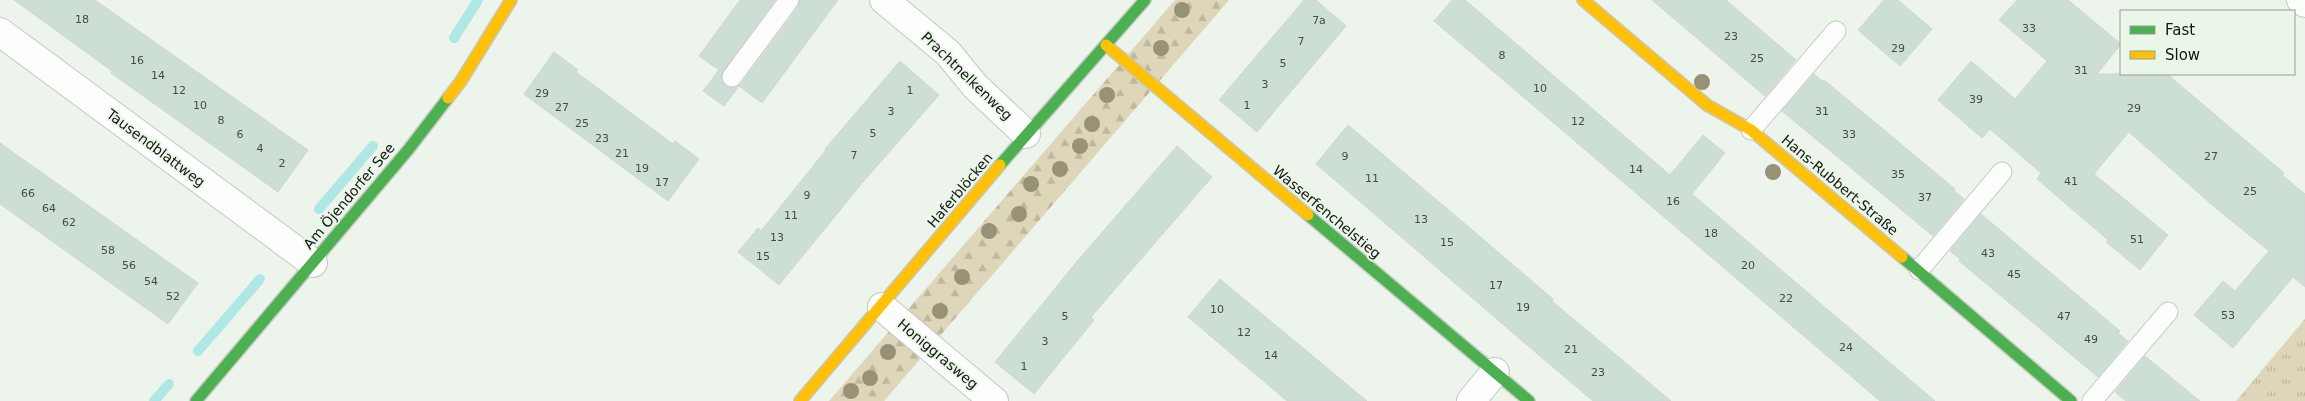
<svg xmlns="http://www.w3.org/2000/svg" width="2305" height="401" font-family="'DejaVu Sans',sans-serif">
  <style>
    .grass { fill: url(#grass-tufts) }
    .forest { fill: url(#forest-firs) }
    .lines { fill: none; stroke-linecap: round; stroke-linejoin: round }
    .stream { stroke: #afe7e4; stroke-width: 10 }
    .building { fill: #cdded5; stroke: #d0d7d2 }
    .lane-casing { stroke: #c4c9c3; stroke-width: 21 }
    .street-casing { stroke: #c4c9c3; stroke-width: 30 }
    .fast-casing { stroke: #c4c9c3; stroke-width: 14 }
    .slow-casing { stroke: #c4c9c3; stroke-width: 14 }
    .lane { stroke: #fcfdfc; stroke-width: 19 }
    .street { stroke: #fcfdfc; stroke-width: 28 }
    .fast { stroke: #4caf50; stroke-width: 11 }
    .slow { stroke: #ffc107; stroke-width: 11 }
    .tree { fill: #979176 }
    .labels { text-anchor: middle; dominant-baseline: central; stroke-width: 4; stroke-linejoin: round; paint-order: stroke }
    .number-label { font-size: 11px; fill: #444b45 }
    .street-label { font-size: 14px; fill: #131712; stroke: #eaf7e8 }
  </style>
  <defs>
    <pattern id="grass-tufts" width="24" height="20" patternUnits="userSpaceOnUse" patternTransform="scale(1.25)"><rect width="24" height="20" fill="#ded6b9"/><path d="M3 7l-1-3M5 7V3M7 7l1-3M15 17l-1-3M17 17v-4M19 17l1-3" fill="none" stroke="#beb79e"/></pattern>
    <pattern id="forest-firs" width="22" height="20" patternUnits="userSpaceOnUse" patternTransform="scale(1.25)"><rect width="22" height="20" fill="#ded6b9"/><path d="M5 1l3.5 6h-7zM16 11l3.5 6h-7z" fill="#beb79e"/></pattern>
  </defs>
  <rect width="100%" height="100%" fill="#edf4ec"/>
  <polygon class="grass" points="2305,319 2305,401 2236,401"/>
  <polygon class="forest" points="1175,0 1229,0 884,401 829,401"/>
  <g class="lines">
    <g class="stream">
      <polyline points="454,38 478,0"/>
      <polyline points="319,209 373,146"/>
      <polyline points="198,351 260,279"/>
      <polyline points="154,401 169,384"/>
    </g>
  </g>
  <g class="building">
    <polygon points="14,0 95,0 308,150 278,192 111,73 112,71"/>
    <polygon points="740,0 775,0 723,71 722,82 731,88 741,84 798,7 800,0 838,0 762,103 739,86 724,106 703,91 719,70 699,56"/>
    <polygon points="1304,0 1316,0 1346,26 1257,132 1219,100"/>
    <polygon points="1452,0 1465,0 1670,175 1703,135 1725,153 1692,194 1935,401 1880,401 1434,21"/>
    <polygon points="1652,0 1726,0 1796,60 1765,96"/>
    <polygon points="1884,0 1898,0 1932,29 1900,66 1858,30"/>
    <polygon points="2017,0 2068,0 2121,44 2097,74 2167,74 2284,173 2282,175 2305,194 2305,287 2293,277 2233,348 2194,315 2223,281 2235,291 2269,251 2217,209 2129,132 2094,174 2168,235 2140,270 2106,242 2108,240 2037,179 2041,173 1990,129 1982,138 1938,100 1971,61 2015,99 2047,61 1999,20"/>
    <polygon points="554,52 578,70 576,72 673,144 675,141 699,159 668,201 524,94"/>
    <polygon points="900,61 939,95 863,182 779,285 738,252 758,228 761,231 826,150 825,149"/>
    <polygon points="1814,74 1823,82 1824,80 1901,144 1955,189 1954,191 1964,199 1933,236 1782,111"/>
    <polygon points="1348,125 1477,234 1553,299 1552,301 1671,401 1593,401 1541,357 1316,164"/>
    <polygon points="0,143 198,283 168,324 0,204"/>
    <polygon points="1177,146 1212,177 1091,317 1094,320 1034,394 995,362 1079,259"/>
    <polygon points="1981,214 2120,331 2118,333 2128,341 2098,377 1959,261 1960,259 1950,251"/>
    <polygon points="1220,279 1326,367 1367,401 1287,401 1188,317"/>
    <polygon points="2145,356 2200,401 2126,401 2115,392"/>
  </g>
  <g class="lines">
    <defs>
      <g id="lane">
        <polyline points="732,77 789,0"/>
        <polyline points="1751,130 1836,31"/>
        <polyline points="1919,270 2002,172"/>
        <polyline points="2092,401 2168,312"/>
      </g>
      <g id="street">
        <polyline points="884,0 948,53 975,86 1026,134"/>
        <polyline points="2301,0 2305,3"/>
        <polyline points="0,32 313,263"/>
        <polyline points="882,307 994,401"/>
        <polyline points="1471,401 1495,372"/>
      </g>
      <g id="fast">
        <polyline points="1000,165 1145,0"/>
        <polyline points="1308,215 1529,401"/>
        <polyline points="1902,257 2071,401"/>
        <polyline points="196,401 408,150 448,98"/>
      </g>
      <g id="slow">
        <polyline points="1583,0 1707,105 1751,130 1902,257"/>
        <polyline points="1106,45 1308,215"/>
        <polyline points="448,98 461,81 511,0"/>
        <polyline points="800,401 1000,165"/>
      </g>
    </defs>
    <use href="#lane" class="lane-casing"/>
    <use href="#street" class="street-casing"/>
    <use href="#fast" class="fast-casing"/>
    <use href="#slow" class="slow-casing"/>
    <use href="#lane" class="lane"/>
    <use href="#street" class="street"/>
    <use href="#fast" class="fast"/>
    <use href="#slow" class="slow"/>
  </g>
  <g class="tree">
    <circle cx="1182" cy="10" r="8"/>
    <circle cx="1161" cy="48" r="8"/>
    <circle cx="1702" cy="82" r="8"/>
    <circle cx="1107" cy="95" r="8"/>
    <circle cx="1092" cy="124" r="8"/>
    <circle cx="1080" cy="146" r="8"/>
    <circle cx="1060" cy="169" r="8"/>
    <circle cx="1773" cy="172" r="8"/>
    <circle cx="1031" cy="184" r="8"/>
    <circle cx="1019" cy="214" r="8"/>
    <circle cx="989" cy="231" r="8"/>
    <circle cx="962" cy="277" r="8"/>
    <circle cx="940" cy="311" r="8"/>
    <circle cx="888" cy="352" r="8"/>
    <circle cx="870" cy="378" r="8"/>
    <circle cx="851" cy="391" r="8"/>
  </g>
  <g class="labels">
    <g class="number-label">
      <text x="82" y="19">18</text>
      <text x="1319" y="20">7a</text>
      <text x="2029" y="28">33</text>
      <text x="1731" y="36">23</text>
      <text x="1301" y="41">7</text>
      <text x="1898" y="48">29</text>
      <text x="1502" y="55">8</text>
      <text x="1757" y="58">25</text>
      <text x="137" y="60">16</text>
      <text x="1283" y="63">5</text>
      <text x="2081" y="70">31</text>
      <text x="158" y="75">14</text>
      <text x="1265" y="84">3</text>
      <text x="1540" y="88">10</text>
      <text x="179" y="90">12</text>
      <text x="910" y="90">1</text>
      <text x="542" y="93">29</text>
      <text x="1976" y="99">39</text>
      <text x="200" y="105">10</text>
      <text x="1247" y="105">1</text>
      <text x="562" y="107">27</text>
      <text x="2134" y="108">29</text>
      <text x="891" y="111">3</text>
      <text x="1822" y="111">31</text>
      <text x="221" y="120">8</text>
      <text x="1578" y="121">12</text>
      <text x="582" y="123">25</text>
      <text x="873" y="133">5</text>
      <text x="240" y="134">6</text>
      <text x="1849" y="134">33</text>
      <text x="602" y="138">23</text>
      <text x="260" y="148">4</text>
      <text x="622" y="153">21</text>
      <text x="854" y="155">7</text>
      <text x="1345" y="156">9</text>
      <text x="2211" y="156">27</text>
      <text x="282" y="163">2</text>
      <text x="642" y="168">19</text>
      <text x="1636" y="169">14</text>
      <text x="1898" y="174">35</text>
      <text x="1372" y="178">11</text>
      <text x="2071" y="181">41</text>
      <text x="662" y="182">17</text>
      <text x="2250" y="191">25</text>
      <text x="28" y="193">66</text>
      <text x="807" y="195">9</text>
      <text x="1925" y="197">37</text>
      <text x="1673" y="201">16</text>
      <text x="49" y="208">64</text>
      <text x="791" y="215">11</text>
      <text x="1421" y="219">13</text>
      <text x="69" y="222">62</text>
      <text x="1711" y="233">18</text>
      <text x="777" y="237">13</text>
      <text x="2137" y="239">51</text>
      <text x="1447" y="242">15</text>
      <text x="108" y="250">58</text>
      <text x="1988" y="253">43</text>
      <text x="763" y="256">15</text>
      <text x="129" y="265">56</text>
      <text x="1748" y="265">20</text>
      <text x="2014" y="274">45</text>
      <text x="151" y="281">54</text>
      <text x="1496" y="285">17</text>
      <text x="173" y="296">52</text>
      <text x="1786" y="298">22</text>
      <text x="1523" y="307">19</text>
      <text x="1217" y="309">10</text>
      <text x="2228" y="315">53</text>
      <text x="1065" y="316">5</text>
      <text x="2064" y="316">47</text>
      <text x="1244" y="332">12</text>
      <text x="2091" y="339">49</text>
      <text x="1045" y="341">3</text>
      <text x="1846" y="347">24</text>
      <text x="1571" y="349">21</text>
      <text x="1271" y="355">14</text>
      <text x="1024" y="366">1</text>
      <text x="1598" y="372">23</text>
    </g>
    <g class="street-label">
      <text transform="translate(967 76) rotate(44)">Prachtnelkenweg</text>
      <text transform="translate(156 148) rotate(37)">Tausendblattweg</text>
      <text transform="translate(1840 185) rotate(40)">Hans-Rubbert-Straße</text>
      <text transform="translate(960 190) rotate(-50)">Haferblöcken</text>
      <text transform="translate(349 196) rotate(-50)">Am Öjendorfer See</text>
      <text transform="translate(1327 212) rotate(40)">Wasserfenchelstieg</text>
      <text transform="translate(938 354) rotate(40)">Honiggrasweg</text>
    </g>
  </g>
  <rect x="2120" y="10" width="175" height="65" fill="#eaf7e8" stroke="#949d92"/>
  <rect x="2130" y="26" width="25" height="8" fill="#4caf50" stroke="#949d92"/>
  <text x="2165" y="35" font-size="15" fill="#131712">Fast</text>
  <rect x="2130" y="51" width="25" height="8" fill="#ffc107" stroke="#949d92"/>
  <text x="2165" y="60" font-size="15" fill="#131712">Slow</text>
</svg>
